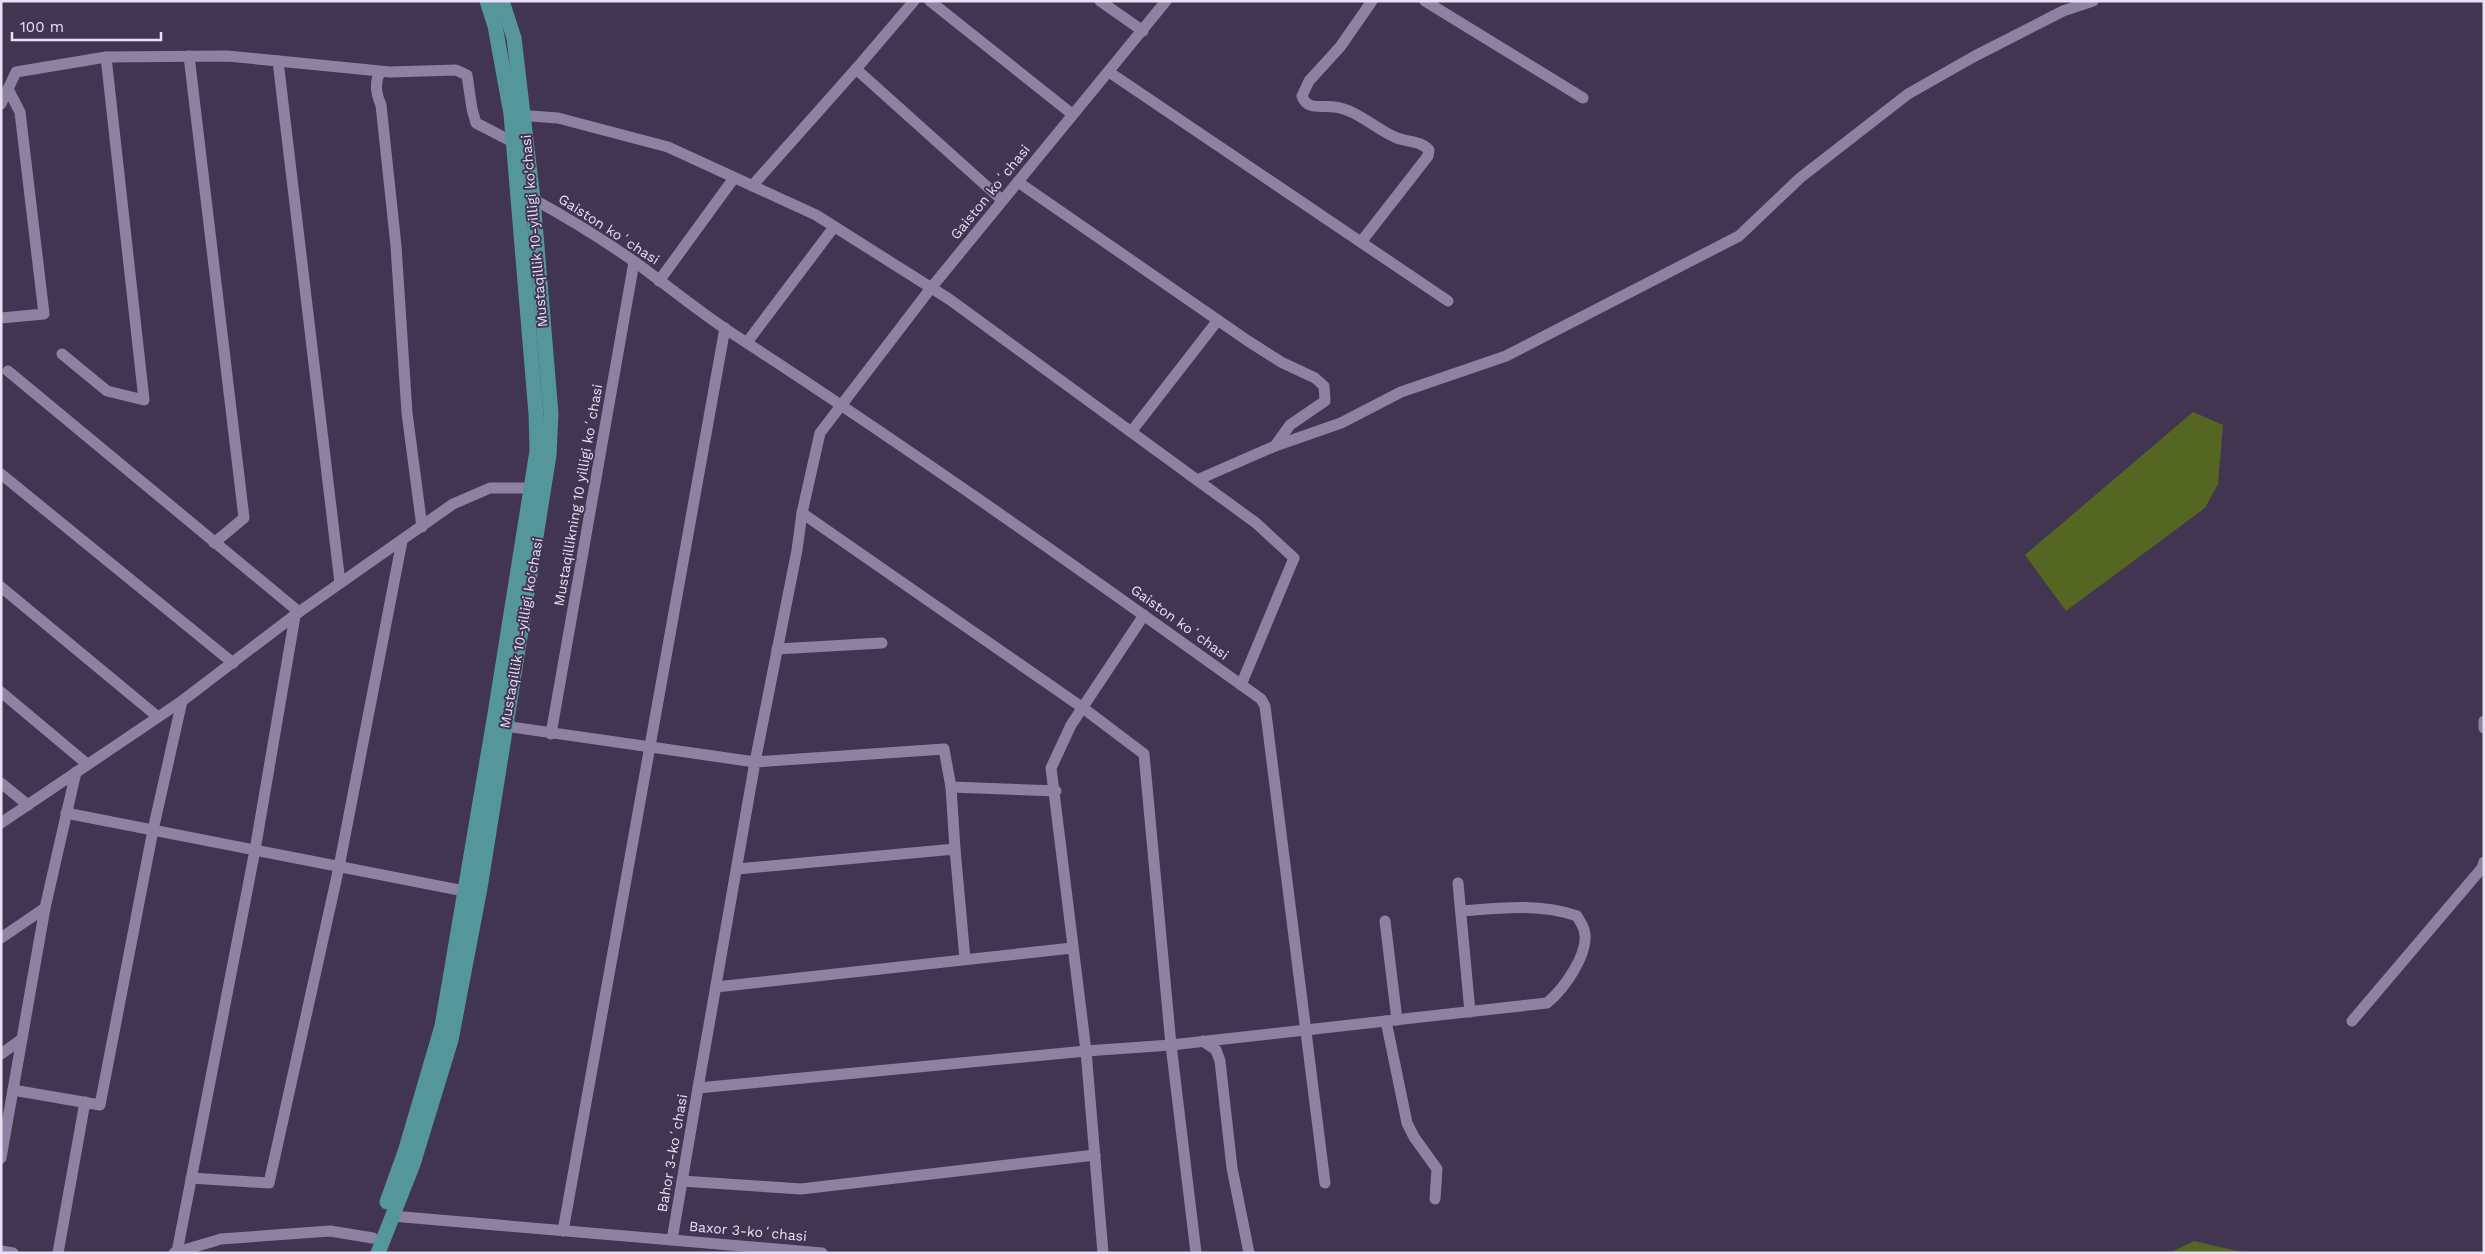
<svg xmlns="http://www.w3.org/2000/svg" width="2485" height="1254" font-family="'Work Sans',sans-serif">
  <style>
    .green { fill: #556623 }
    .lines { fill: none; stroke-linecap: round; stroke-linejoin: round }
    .minor { stroke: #8e82a3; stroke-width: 11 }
    .major { stroke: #54969a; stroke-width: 15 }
    .labels { text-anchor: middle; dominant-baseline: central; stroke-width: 4; stroke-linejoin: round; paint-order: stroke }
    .street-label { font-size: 14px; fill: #e7e1f3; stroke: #413552 }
  </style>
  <rect width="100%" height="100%" fill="#413552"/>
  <g class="green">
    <polygon points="2193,412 2223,425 2218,484 2205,508 2066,611 2025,555"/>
    <polygon points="2194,1241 2246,1253 2169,1253"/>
  </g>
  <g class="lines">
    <g class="minor">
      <polyline points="914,1 856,69 1002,200"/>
      <polyline points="930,1 1072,114"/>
      <polyline points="1100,1 1143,31"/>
      <polyline points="1425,1 1583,98"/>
      <polyline points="189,56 244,518 214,543"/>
      <polyline points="278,61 340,583"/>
      <path d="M 380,72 C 374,83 376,94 381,105 L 396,246 L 407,413 L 422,527"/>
      <polyline points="1109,72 1448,301"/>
      <polyline points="1,104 16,72 106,57 227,56 390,72 456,70 467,75 472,109 476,123 511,141"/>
      <polyline points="517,115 558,118 668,147 816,215 949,299 1197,480 1275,446 1341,423 1401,392 1506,356 1739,236 1800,178 1908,94 1975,56 2063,11 2093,1"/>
      <polyline points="1018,182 1248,341 1281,362 1315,378 1324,386 1325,401 1290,425 1275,446"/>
      <polyline points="752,186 856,69"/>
      <path d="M 533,199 C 568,218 602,239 635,262 C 665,284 693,307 724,328 C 906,446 1084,572 1261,699 L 1265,706 L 1325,1183"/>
      <path d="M 1361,242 L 1428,156 L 1429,150 C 1421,141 1408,142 1397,138 C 1376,130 1358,110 1335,107 C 1322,105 1307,111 1302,96 L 1309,81 L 1340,47 L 1372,1"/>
      <polyline points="659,281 734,178"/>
      <polyline points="1,318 44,314 20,112 8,89"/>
      <polyline points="748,341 834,227"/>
      <polyline points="62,354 107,391 144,400 106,57"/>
      <polyline points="8,371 299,612"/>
      <polyline points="1131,432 1218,320"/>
      <polyline points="1,474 233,663"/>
      <polyline points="1197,480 1256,523 1294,558 1241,685"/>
      <polyline points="802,513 1083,708 1144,754 1171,1045 1196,1253"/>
      <polyline points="1,587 158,717"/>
      <polyline points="777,649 882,643"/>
      <polyline points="1,692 87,764"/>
      <polyline points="2484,721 2484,728"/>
      <polyline points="505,726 755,762 797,550 802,513 820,433 931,288 1166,1"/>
      <polyline points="551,734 634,262"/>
      <polyline points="1,783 28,805"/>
      <polyline points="66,813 464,891"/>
      <polyline points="1,823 182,701 299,612 453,504 490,488 530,488"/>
      <polyline points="955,849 951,787 1056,791"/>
      <polyline points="737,869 955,849 965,959"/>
      <polyline points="1458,883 1470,1012"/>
      <polyline points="1385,921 1397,1020"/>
      <polyline points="1,938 45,908"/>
      <polyline points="716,987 1072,948"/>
      <polyline points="1386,1021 1407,1123 1414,1137 1437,1169 1435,1199"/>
      <polyline points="2352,1021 2482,868 2484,862"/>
      <polyline points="1203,1041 1216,1050 1220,1061 1232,1168 1249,1253"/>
      <polyline points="1,1054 22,1039"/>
      <polyline points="698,1088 755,762 944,749 951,787"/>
      <polyline points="13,1090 100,1105 153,830 182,701"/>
      <polyline points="1,1158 45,908 76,772"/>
      <polyline points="191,1178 269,1183 339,867 402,541"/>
      <polyline points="682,1181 801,1189 1095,1155"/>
      <path d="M 392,1216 L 672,1240 L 698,1088 L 1086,1051 L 1171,1045 L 1547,1003 C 1563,990 1591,952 1584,930 C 1583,925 1579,920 1577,916 C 1540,903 1499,908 1461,911"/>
      <polyline points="563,1231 725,328"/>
      <polyline points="672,1240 822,1253"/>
      <polyline points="1,1251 13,1253"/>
      <polyline points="177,1252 255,850 295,616"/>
      <polyline points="58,1253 85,1102"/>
      <polyline points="174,1253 221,1239 330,1231 373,1238"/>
      <polyline points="1103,1253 1086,1051 1051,768 1071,725 1144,615"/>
    </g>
    <g class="major">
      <polyline points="387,1202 405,1152 442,1026 495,714 537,451 536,414 511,114 495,26 487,1"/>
      <polyline points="378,1253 413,1164 451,1040 480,888 549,455 551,414 533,199 514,38 502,1"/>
    </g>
  </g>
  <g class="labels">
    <g class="street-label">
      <text transform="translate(990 192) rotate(-51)">Gaiston koʻchasi</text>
      <text transform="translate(609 229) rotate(33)">Gaiston koʻchasi</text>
      <text transform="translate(534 231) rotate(-95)">Mustaqillik 10-yilligi ko'chasi</text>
      <text transform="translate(578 495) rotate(-80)">Mustaqillikning 10 yilligi koʻchasi</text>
      <text transform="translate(1180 622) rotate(36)">Gaiston koʻchasi</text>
      <text transform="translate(521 633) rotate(-80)">Mustaqillik 10-yilligi ko'chasi</text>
      <text transform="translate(672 1153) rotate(-80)">Bahor 3-koʻchasi</text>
      <text transform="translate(748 1231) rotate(5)">Baxor 3-koʻchasi</text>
    </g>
  </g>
  <rect width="2485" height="1254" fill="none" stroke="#e7e1f3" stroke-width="5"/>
  <path d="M12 32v8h149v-8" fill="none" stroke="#e7e1f3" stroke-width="2.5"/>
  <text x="20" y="32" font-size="15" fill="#e7e1f3" stroke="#413552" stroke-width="4" paint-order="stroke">100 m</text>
</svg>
